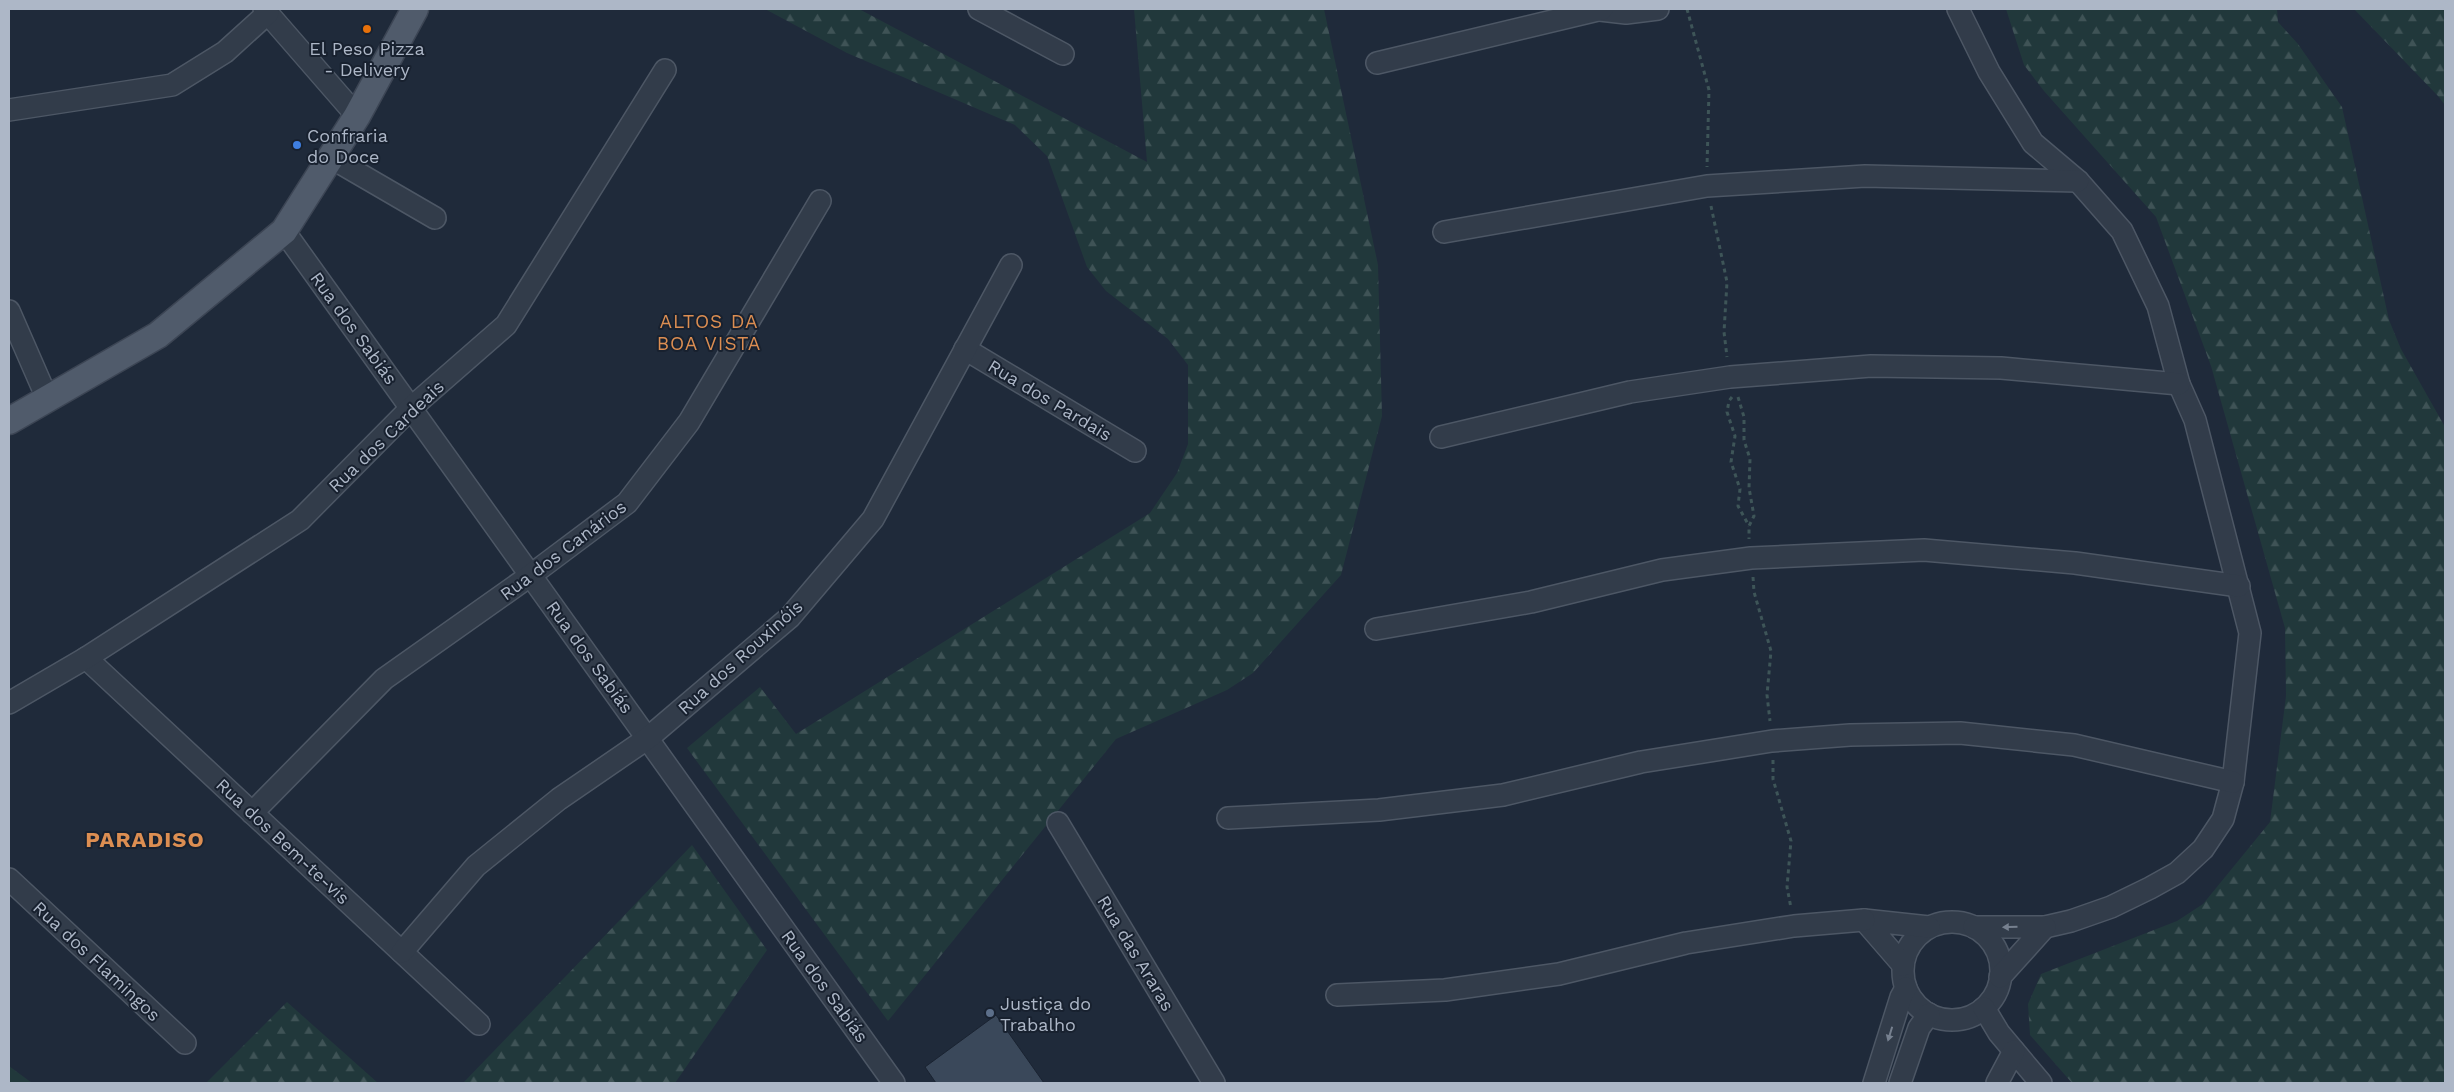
<svg xmlns="http://www.w3.org/2000/svg" width="2454" height="1092" font-family="'Work Sans',sans-serif">
  <style>
    .forest { fill: url(#forest-firs) }
    .building { fill: #3a485a; stroke: #1a2331 }
    .lines { fill: none; stroke-linecap: round; stroke-linejoin: round }
    .minor-casing { stroke: #4d5765; stroke-width: 24 }
    .major-casing { stroke: #3c4554; stroke-width: 29 }
    .path { stroke: #3e5558; stroke-width: 3; stroke-dasharray: 4 4; stroke-linecap: butt }
    .minor { stroke: #323c4a; stroke-width: 21 }
    .major { stroke: #505b6b; stroke-width: 26 }
    .oneway { fill: #76808f }
    .food-dot { fill: #e8710a; stroke: #18212f; stroke-width: 2 }
    .shop-dot { fill: #3f7fe0; stroke: #18212f; stroke-width: 2 }
    .service-dot { fill: #5c6f8a; stroke: #18212f; stroke-width: 2 }
    .labels { text-anchor: middle; dominant-baseline: central; stroke-width: 4; stroke-linejoin: round; paint-order: stroke }
    .poi-label { font-size: 18px; fill: #adb7c7; stroke: #18212f; text-anchor: start }
    .street-label { font-size: 18px; fill: #adb7c7; stroke: #18212f }
    .neighbourhood-label { font-size: 19px; letter-spacing: 1px; fill: #dc8e52; stroke: #18212f }
    .district-label { font-size: 22px; font-weight: bold; letter-spacing: 1px; fill: #dc8e52; stroke: #18212f }
  </style>
  <defs>
    <pattern id="forest-firs" width="22" height="20" patternUnits="userSpaceOnUse" patternTransform="scale(1.25)"><rect width="22" height="20" fill="#21383b"/><path d="M5 1l3.5 6h-7zM16 11l3.5 6h-7z" fill="#3f5356"/></pattern>
  </defs>
  <rect width="100%" height="100%" fill="#1f2a3a"/>
  <g class="forest">
    <polygon points="765,9 859,9 1147,162 1134,9 1324,9 1378,265 1382,416 1341,575 1253,673 1227,690 1116,739 888,1021 687,748 760,687 796,734 1150,513 1177,473 1188,444 1188,365 1168,339 1106,291 1087,267 1047,156 1015,125 847,53"/>
    <polygon points="2006,9 2277,9 2278,22 2298,44 2342,107 2389,320 2401,349 2445,427 2445,1083 2072,1083 2030,1035 2028,1004 2041,974 2177,921 2203,904 2270,822 2286,696 2285,628 2211,366 2156,217 2044,91 2024,65"/>
    <polygon points="2354,9 2445,9 2445,105 2438,96"/>
    <polygon points="692,845 767,950 675,1083 463,1083"/>
    <polygon points="287,1002 378,1083 206,1083"/>
    <polygon points="9,1066 32,1083 9,1083"/>
  </g>
  <polygon class="building" points="996,1015 1044,1083 936,1083 925,1067"/>
  <g class="lines">
    <defs>
      <g id="minor">
        <polyline points="264,9 357,116"/>
        <polyline points="979,9 1063,54"/>
        <polyline points="1958,9 1989,72 2033,143 2078,181 2122,231 2158,306 2179,384 2195,420 2250,633 2233,782 2223,819 2203,849 2177,873 2150,888 2111,907 2071,921 2045,927"/>
        <polyline points="1600,10 1626,13 1658,9"/>
        <polyline points="1377,63 1602,9"/>
        <polyline points="9,110 172,85 225,52 268,13"/>
        <polyline points="330,157 435,218"/>
        <polyline points="284,231 894,1083"/>
        <polyline points="1444,232 1707,186 1865,176 2078,181"/>
        <polyline points="9,311 47,398"/>
        <polyline points="965,349 1135,451"/>
        <polyline points="1441,437 1630,392 1730,377 1871,366 2001,368 2179,384"/>
        <polyline points="1376,629 1531,602 1662,570 1751,558 1924,550 2075,563 2239,586"/>
        <polyline points="86,658 479,1024"/>
        <polyline points="9,703 86,658 300,520 411,408 506,325 665,70"/>
        <polyline points="252,813 384,679 531,575 627,503 689,422 820,201"/>
        <polyline points="1228,818 1379,810 1503,795 1641,762 1772,741 1850,735 1960,733 2074,745 2233,782"/>
        <polyline points="1058,823 1214,1083"/>
        <polyline points="9,879 185,1043"/>
        <circle cx="1952" cy="971" r="49"/>
        <polyline points="1974,927 2045,927 2000,977"/>
        <polyline points="402,952 476,866 559,799 648,738 790,617 873,519 1011,265"/>
        <polyline points="1903,965 1864,920 1929,927"/>
        <polyline points="1337,995 1445,990 1559,974 1686,943 1794,926 1864,920"/>
        <polyline points="1984,1008 1999,1033 2041,1083"/>
        <polyline points="1874,1083 1901,997 1906,988"/>
        <polyline points="1900,1083 1919,1028 1929,1014"/>
        <polyline points="1997,1083 2014,1051"/>
      </g>
      <polyline id="major" points="9,421 158,335 284,231 357,116 415,9"/>
    </defs>
    <use href="#minor" class="minor-casing"/>
    <use href="#major" class="major-casing"/>
    <g class="path">
      <polyline points="1687,9 1709,90 1707,167"/>
      <polyline points="1711,206 1727,282 1724,332 1727,357"/>
      <polyline points="1732,397 1729,401 1727,412 1735,436 1731,462 1740,489 1738,506 1749,526"/>
      <polyline points="1738,397 1744,417 1744,440 1750,459 1749,488 1754,516 1749,526 1749,539"/>
      <polyline points="1753,577 1754,592 1771,651 1767,695 1770,721"/>
      <polyline points="1773,760 1773,779 1791,841 1787,887 1791,908"/>
    </g>
    <use href="#minor" class="minor"/>
    <use href="#major" class="major"/>
  </g>
  <defs><path id="oneway-solid" d="M-6-.8H1V-3.2L6.5 0L1 3.2V.8H-6Z" transform="scale(1.25)"/></defs>
  <g class="oneway">
    <use href="#oneway-solid" transform="translate(2010 927) rotate(179)"/>
    <use href="#oneway-solid" transform="translate(1890 1034) rotate(107)"/>
  </g>
  <circle class="food-dot" cx="367" cy="29" r="5"/>
  <circle class="shop-dot" cx="297" cy="145" r="5"/>
  <circle class="service-dot" cx="990" cy="1013" r="5"/>
  <g class="labels">
    <g class="poi-label">
      <text x="367" y="48" text-anchor="middle">El Peso Pizza<tspan x="367" dy="21">- Delivery</tspan></text>
      <text x="307" y="135">Confraria<tspan x="307" dy="21">do Doce</tspan></text>
      <text x="1000" y="1003">Justiça do<tspan x="1000" dy="21">Trabalho</tspan></text>
    </g>
    <g class="street-label">
      <text transform="translate(354 328) rotate(54)">Rua dos Sabiás</text>
      <text transform="translate(1050 400) rotate(31)">Rua dos Pardais</text>
      <text transform="translate(386 436) rotate(-44)">Rua dos Cardeais</text>
      <text transform="translate(563 550) rotate(-37)">Rua dos Canários</text>
      <text transform="translate(590 657) rotate(54)">Rua dos Sabiás</text>
      <text transform="translate(740 657) rotate(-42)">Rua dos Rouxinóis</text>
      <text transform="translate(283 841) rotate(43)">Rua dos Bem-te-vis</text>
      <text transform="translate(1136 953) rotate(59)">Rua das Araras</text>
      <text transform="translate(97 961) rotate(43)">Rua dos Flamingos</text>
      <text transform="translate(825 986) rotate(54)">Rua dos Sabiás</text>
    </g>
    <g class="neighbourhood-label">
      <text x="709" y="321">ALTOS DA<tspan x="709" dy="22">BOA VISTA</tspan></text>
    </g>
    <g class="district-label">
      <text x="145" y="839">PARADISO</text>
    </g>
  </g>
  <rect width="2454" height="1092" fill="none" stroke="#adb7c7" stroke-width="20"/>
</svg>
